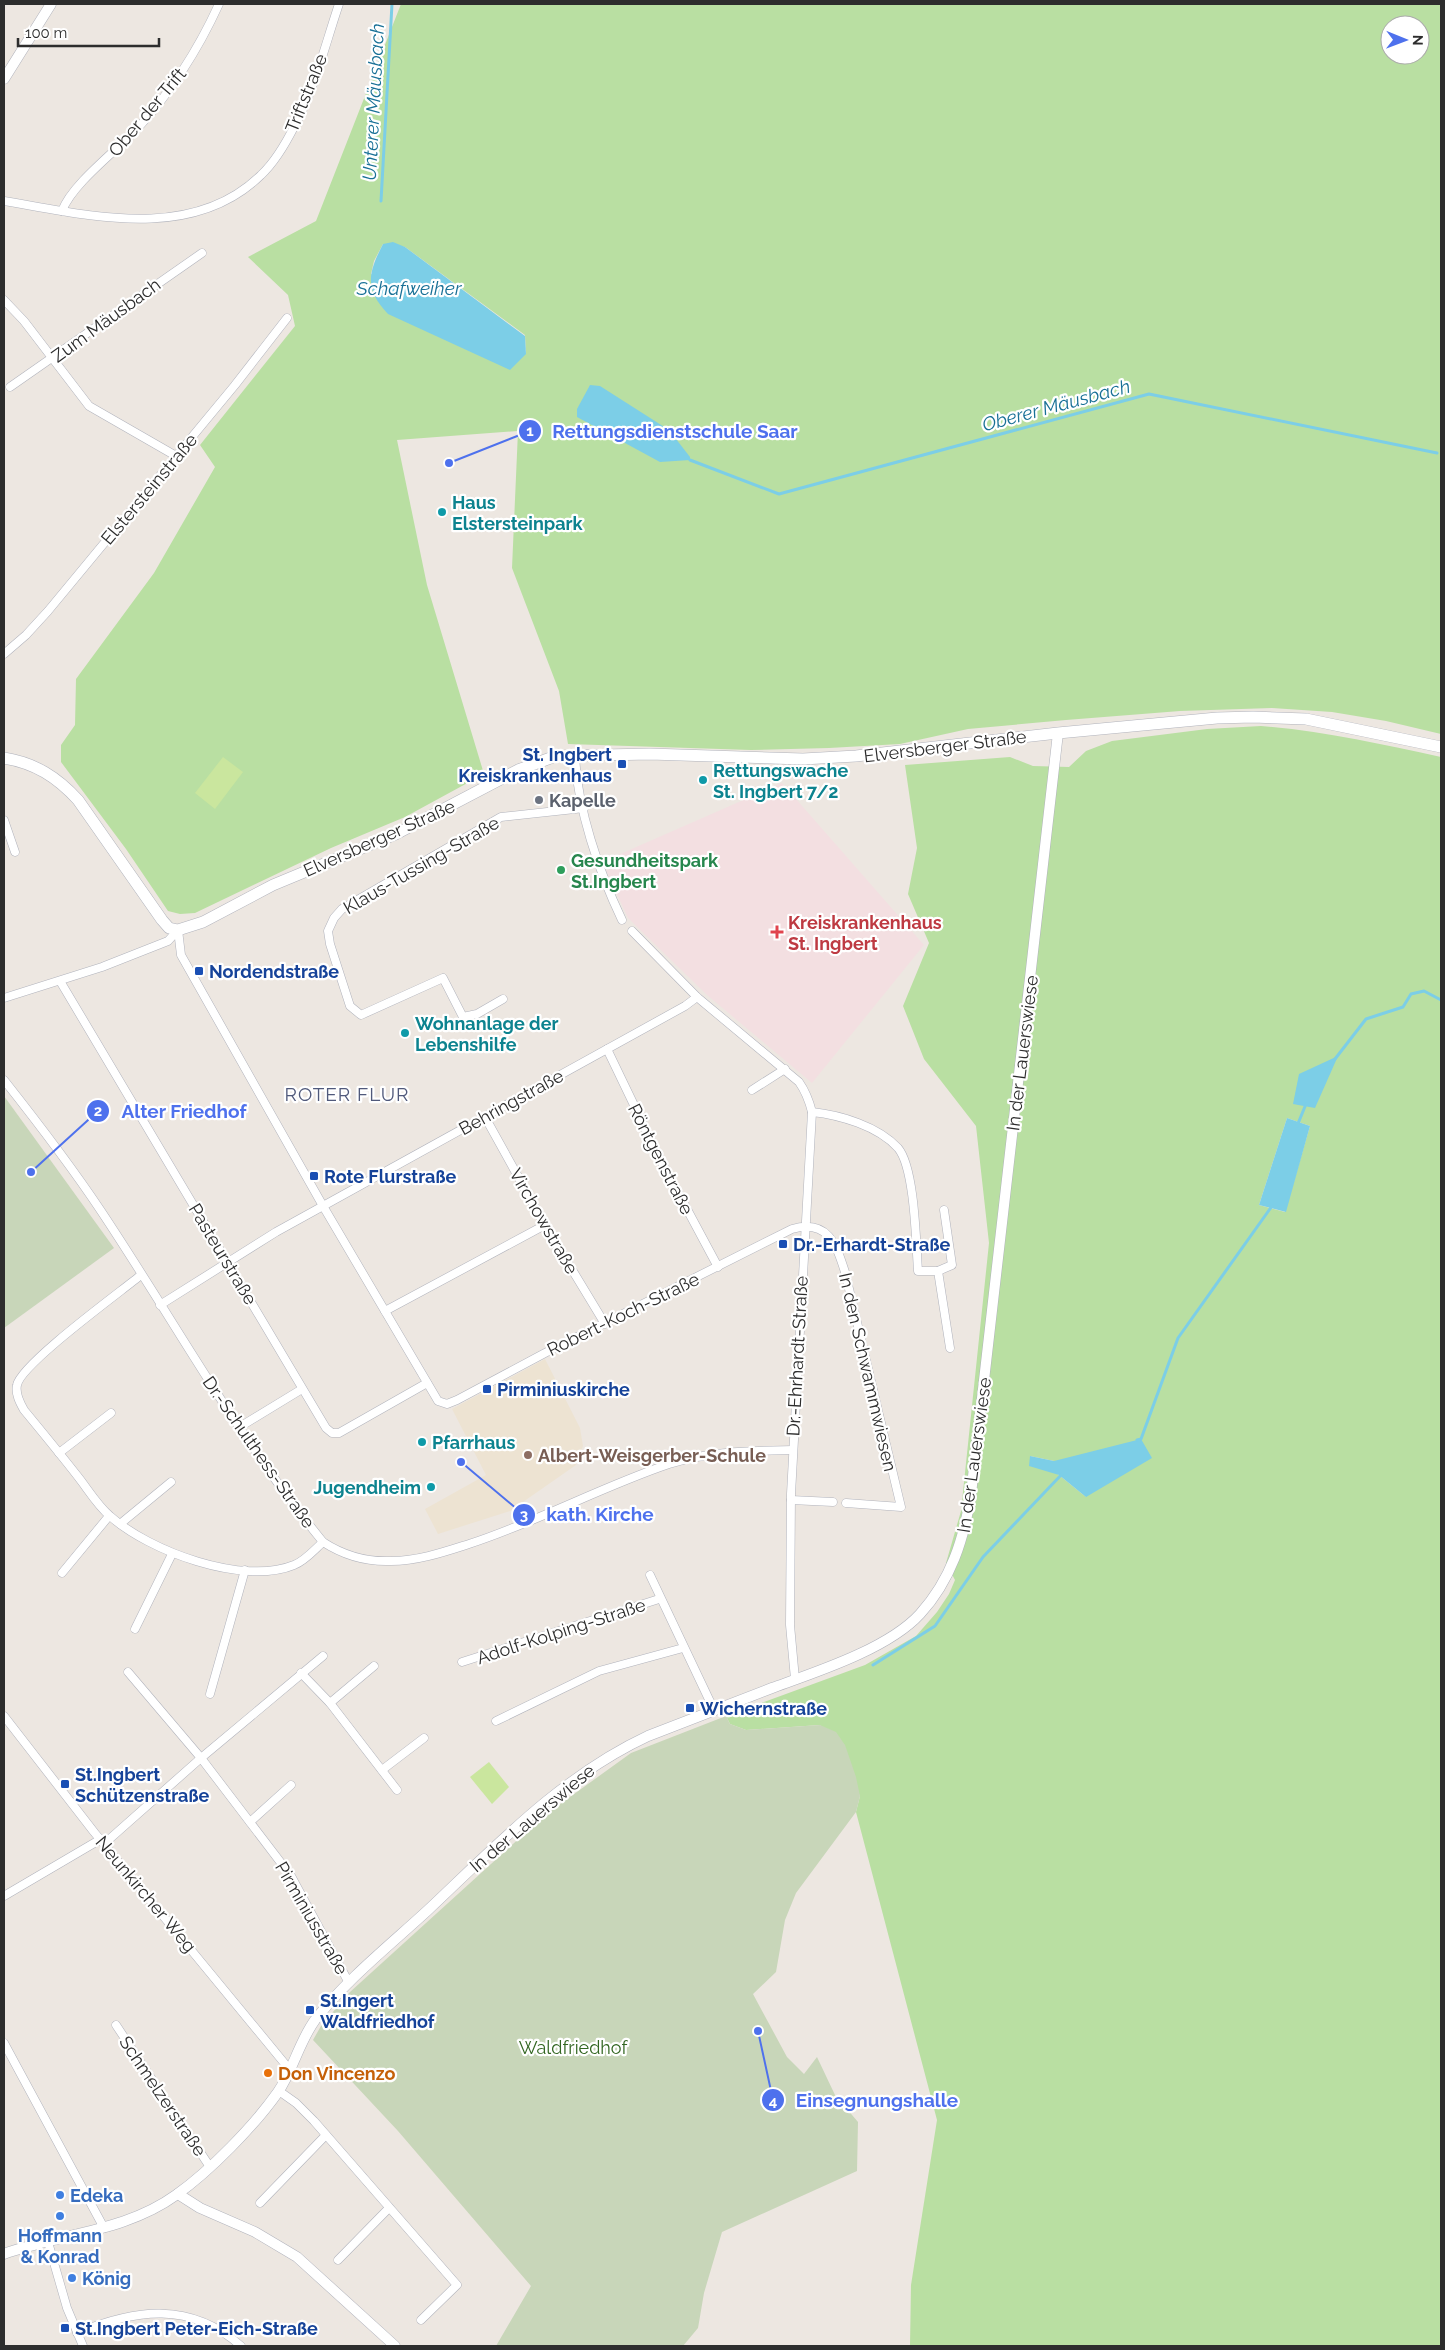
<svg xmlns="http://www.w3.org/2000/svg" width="1445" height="2350" font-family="Raleway,sans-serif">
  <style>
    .education { fill: #ede3d2 }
    .medical { fill: #f3dfe1 }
    .green { fill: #b9dfa2; fill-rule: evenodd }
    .cemetery { fill: #c8d6b9 }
    .pitch { fill: #cae69e }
    .water { fill: #7ccee7 }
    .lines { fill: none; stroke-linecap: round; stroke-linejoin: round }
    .stream { stroke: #7ccee7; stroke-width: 3 }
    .minor-casing { stroke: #b1b3bc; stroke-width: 9 }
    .tertiary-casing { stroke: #b1b3bc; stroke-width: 11 }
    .secondary-casing { stroke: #b1b3bc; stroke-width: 12 }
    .minor { stroke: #fff; stroke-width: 8 }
    .tertiary { stroke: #fff; stroke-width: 10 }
    .secondary { stroke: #fff; stroke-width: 11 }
    .culture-dot { fill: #0f9aa8; stroke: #fff; stroke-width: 2 }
    .transit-dot { fill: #1a4fb4; stroke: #fff; stroke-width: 2 }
    .worship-dot { fill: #6b7280; stroke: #fff; stroke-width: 2 }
    .leisure-dot { fill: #2e9e5b; stroke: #fff; stroke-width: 2 }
    .health-dot { fill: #e0444e; stroke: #fff; stroke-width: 2 }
    .education-dot { fill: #8d6e63; stroke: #fff; stroke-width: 2 }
    .food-dot { fill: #e8710a; stroke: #fff; stroke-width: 2 }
    .shop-dot { fill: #3f7fe0; stroke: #fff; stroke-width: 2 }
    .labels { text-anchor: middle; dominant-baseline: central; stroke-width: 4.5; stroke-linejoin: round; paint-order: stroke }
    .street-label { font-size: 18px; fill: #2d2d2d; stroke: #fff }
    .culture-label { font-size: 18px; font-weight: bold; fill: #0d838f; stroke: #fff; text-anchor: start }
    .transit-label { font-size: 18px; font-weight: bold; fill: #164399; stroke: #fff; text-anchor: start }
    .worship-label { font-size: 18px; font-weight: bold; fill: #5b616d; stroke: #fff; text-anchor: start }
    .leisure-label { font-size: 18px; font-weight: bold; fill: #27864d; stroke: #fff; text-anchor: start }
    .health-label { font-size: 18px; font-weight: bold; fill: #be3a42; stroke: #fff; text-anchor: start }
    .education-label { font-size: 18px; font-weight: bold; fill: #785e54; stroke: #fff; text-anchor: start }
    .park-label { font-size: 18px; fill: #326621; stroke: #fff }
    .food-label { font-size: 18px; font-weight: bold; fill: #c56008; stroke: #fff; text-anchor: start }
    .shop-label { font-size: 18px; font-weight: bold; fill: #366cbe; stroke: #fff; text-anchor: start }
    .water-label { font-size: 19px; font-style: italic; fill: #187096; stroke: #fff }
    .neighbourhood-label { font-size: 19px; letter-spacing: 1px; fill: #50597b; stroke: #fff }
    .leader { fill: none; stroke: #4e71ed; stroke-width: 2 }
    .callout-dot { fill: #4e71ed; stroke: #fff; stroke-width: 2 }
    .mark-label { font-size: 15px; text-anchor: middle; font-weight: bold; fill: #fff }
    .callout-label { font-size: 19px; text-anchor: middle; font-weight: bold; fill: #4e71ed; stroke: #fff; stroke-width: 4.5; stroke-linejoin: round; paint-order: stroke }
  </style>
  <rect width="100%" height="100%" fill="#ede7e1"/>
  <polygon class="education" points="545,1359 580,1428 583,1446 576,1465 510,1511 438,1534 425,1509 486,1475 452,1409"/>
  <polygon class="medical" points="782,783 924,945 812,1083 707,995 628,918 602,862"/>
  <g class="green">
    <path d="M 401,4 L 1441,4 L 1441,734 L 1386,721 L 1332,712 L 1272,708 L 1180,711 L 1066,720 L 968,729 L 900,744 L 829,748 L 751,750 L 568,744 L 559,691 L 512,568 L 518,431 L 397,440 L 427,585 L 484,774 L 405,817 L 331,848 L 195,913 L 180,914 L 168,911 L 126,849 L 61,762 L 61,745 L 75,725 L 76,679 L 154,573 L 215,467 L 200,445 L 295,326 L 288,295 L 248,257 L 316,221 ZM 1390,25 L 1420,25 L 1420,55 L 1390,55 ZM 383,244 L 405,247 L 525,335 L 526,354 L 371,274 L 374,261 Z"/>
    <path d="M 1261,726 C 1323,731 1381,744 1441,757 L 1441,2346 L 910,2346 L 911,2285 L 937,2120 L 856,1812 L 860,1796 L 820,1725 L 746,1730 L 730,1724 L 726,1716 L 865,1665 L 916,1636 L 937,1612 L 949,1594 L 955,1580 L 946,1563 L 961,1511 L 989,1243 L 976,1126 L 924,1059 L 903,1006 L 929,943 L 908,894 L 917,848 L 905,765 L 1010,757 L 1033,766 L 1069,767 L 1086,751 L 1112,741 L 1207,729 ZM 1287,1118 L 1310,1126 L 1285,1212 L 1259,1205 ZM 1030,1456 L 1054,1461 L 1086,1497 L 1059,1475 Z"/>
  </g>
  <g class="cemetery">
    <polygon points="4,1096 114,1248 4,1328"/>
    <polygon points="726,1716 730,1724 746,1730 820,1725 836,1732 845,1745 856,1777 860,1796 856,1812 796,1893 785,1920 776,1972 753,1994 787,2057 804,2074 817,2057 835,2095 858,2122 857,2171 722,2232 704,2293 698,2328 683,2346 496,2346 531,2286 398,2131 313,2040 321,2026 350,1992 545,1815 631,1753"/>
  </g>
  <g class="pitch">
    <polygon points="223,757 243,772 215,809 195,793"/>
    <polygon points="489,1762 509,1787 492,1804 470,1777"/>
  </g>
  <g class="water">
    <path d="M 393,242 L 405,247 L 525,336 L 526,354 L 510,370 L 388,314 C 364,289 368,273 383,244 Z"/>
    <polygon points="590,385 600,386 669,430 690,457 690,460 660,462 577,417 577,409"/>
    <polygon points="1338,1056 1315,1108 1293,1104 1299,1074"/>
    <polygon points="1287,1118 1310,1126 1286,1212 1259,1205"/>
    <polygon points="1141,1439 1152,1458 1086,1497 1059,1475 1029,1466 1030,1456 1054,1461"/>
  </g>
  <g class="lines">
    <g class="stream">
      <polyline points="381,201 392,4"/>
      <polyline points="690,460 779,494 1149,394 1437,453"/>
      <polyline points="1335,1059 1366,1019 1403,1007 1411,994 1424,991 1441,1000"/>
      <polyline points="1297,1126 1306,1104"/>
      <polyline points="1137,1440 1141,1439 1178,1338 1272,1206"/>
      <polyline points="873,1665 935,1626 983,1557 1063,1473"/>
    </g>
    <defs>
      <g id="minor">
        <path d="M 4,201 C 87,215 192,243 261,175 C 276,161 286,143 295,125 C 314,91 326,42 339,4"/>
        <path d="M 62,211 C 72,184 116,151 137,129 C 172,91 198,50 219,4"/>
        <polyline points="4,300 24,321 89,406 176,456"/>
        <polyline points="10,387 202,253"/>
        <polyline points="4,654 26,635 48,611 235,385 287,318"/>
        <path d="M 575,755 C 577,808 599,872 622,920"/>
        <polyline points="4,820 15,852"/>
        <path d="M 178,930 L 181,955 L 323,1206 L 438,1401 L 447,1404 L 457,1400 L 545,1353 L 792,1229 C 828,1219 836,1244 845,1272 L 901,1507 L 846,1503"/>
        <path d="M 632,931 L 697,997 L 799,1082 C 806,1092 809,1100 812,1112 L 791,1494 L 790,1625 L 795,1679"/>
        <polyline points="60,981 326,1428 332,1433 339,1433 427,1383"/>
        <polyline points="4,998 102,967 168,941 178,930"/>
        <polyline points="503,999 477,1014 463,1017 443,978 361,1015 350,1006 330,944 328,931 334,918 342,909 501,817 584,808"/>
        <polyline points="607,1049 659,1157 718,1267"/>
        <path d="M 4,1080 C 38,1123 71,1166 101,1211 C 175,1322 238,1438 323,1542 C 343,1555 367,1562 391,1561 C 418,1561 444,1552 469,1544 C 537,1522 601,1487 669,1464 C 709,1451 751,1451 793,1450"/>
        <polyline points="752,1090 785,1069"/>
        <path d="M 812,1112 C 840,1115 878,1126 898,1148 C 915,1168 916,1244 918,1271 L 938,1271 L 952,1265 L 944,1210"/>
        <polyline points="485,1117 545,1225 605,1324"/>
        <polyline points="938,1271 950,1348"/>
        <path d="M 141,1275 C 119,1293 21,1364 17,1385 C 15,1394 20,1403 24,1410 C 43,1433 61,1455 79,1478 C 89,1491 98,1506 110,1516 C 149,1551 243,1586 294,1565 C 305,1561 314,1550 323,1542"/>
        <polyline points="160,1305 276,1232 685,1006 697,997"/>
        <polyline points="385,1311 545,1225"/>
        <polyline points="238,1428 302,1389"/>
        <polyline points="59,1453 111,1413"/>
        <polyline points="791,1500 833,1502"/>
        <polyline points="120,1524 171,1482"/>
        <polyline points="62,1573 109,1516"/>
        <polyline points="650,1575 714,1710"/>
        <polyline points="135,1629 172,1554"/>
        <polyline points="462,1662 659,1599"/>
        <polyline points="128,1672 201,1758 291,1876 349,1983"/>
        <polyline points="301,1673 330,1703 397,1790"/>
        <polyline points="210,1694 245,1570"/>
        <polyline points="330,1703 374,1666"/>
        <polyline points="4,1716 94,1832 290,2070"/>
        <polyline points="496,1721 599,1671 683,1648"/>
        <polyline points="382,1770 424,1738"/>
        <polyline points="250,1822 291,1785"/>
        <polyline points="105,1843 201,1758 323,1656"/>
        <polyline points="4,1896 101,1839"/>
        <polyline points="116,2025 210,2167"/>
        <polyline points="4,2043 104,2228"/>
        <polyline points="279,2091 296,2103 314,2121 457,2285 421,2320"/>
        <polyline points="260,2203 326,2135"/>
        <polyline points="48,2242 67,2308 83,2346"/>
        <polyline points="338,2260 389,2208"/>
        <path d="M 77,2333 C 136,2309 190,2301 241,2346"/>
      </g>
      <g id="tertiary">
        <polyline points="4,79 51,4"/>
        <polyline points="178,2194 200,2208 255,2232 297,2257 395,2346"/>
        <path d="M 4,2254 C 15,2249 28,2247 41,2243 C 88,2231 136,2224 176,2195 C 210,2171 254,2126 278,2092 C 293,2070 299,2042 315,2020 C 347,1979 390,1945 428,1910 C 496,1846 562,1776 648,1736 C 689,1720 730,1704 772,1688 C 816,1672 888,1649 920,1614 C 951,1580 964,1539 971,1494 L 1058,733"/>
      </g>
      <path id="secondary" d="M 4,758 C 35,763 57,777 78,800 L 162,920 L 169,928 L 178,930 L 203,922 L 273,885 L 396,834 L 518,770 L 556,756 L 650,754 L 803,759 L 856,756 L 1058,733 L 1217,718 L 1253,717 L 1306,719 L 1441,747"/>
    </defs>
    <use href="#minor" class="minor-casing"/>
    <use href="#tertiary" class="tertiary-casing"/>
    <use href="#secondary" class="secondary-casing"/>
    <use href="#minor" class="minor"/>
    <use href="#tertiary" class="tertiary"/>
    <use href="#secondary" class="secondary"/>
  </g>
  <g class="culture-dot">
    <circle cx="442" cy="512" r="5"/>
    <circle cx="703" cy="780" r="5"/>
    <circle cx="405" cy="1033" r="5"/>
    <circle cx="422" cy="1442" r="5"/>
    <circle cx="431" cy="1487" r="5"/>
  </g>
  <g class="transit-dot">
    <rect x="617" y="759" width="10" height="10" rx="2.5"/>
    <rect x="194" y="966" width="10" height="10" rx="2.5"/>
    <rect x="309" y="1171" width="10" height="10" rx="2.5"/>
    <rect x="778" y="1239" width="10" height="10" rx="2.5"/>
    <rect x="482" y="1384" width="10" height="10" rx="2.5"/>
    <rect x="685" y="1703" width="10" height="10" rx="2.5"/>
    <rect x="60" y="1779" width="10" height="10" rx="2.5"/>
    <rect x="305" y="2005" width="10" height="10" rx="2.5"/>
    <rect x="60" y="2323" width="10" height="10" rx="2.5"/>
  </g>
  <circle class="worship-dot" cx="539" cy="800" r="5"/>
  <circle class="leisure-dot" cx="561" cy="870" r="5"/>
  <path class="health-dot" d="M774.5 924.5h5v5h5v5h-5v5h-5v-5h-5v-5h5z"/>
  <circle class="education-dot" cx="528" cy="1455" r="5"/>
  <circle class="food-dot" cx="268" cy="2073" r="5"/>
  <g class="shop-dot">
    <circle cx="60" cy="2195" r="5"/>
    <circle cx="60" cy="2216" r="5"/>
    <circle cx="72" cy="2278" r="5"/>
  </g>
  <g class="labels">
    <g class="street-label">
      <text transform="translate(306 93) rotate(-68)">Triftstraße</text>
      <text transform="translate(147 112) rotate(-50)">Ober der Trift</text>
      <text transform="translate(106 320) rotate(-36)">Zum Mäusbach</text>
      <text transform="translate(149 489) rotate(-50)">Elstersteinstraße</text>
      <text transform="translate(945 746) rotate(-7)">Elversberger Straße</text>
      <text transform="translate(379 838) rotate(-24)">Elversberger Straße</text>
      <text transform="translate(421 865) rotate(-30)">Klaus-Tussing-Straße</text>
      <text transform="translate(1022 1053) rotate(-83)">In der Lauerswiese</text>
      <text transform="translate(511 1102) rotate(-29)">Behringstraße</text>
      <text transform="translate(661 1159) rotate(63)">Röntgenstraße</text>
      <text transform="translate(544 1221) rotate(60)">Virchowstraße</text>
      <text transform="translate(223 1254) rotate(59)">Pasteurstraße</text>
      <text transform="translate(623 1314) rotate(-26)">Robert-Koch-Straße</text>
      <text transform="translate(797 1356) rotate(-87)">Dr.-Ehrhardt-Straße</text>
      <text transform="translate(868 1372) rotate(77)">In den Schwammwiesen</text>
      <text transform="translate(259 1452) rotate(55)">Dr.-Schulthess-Straße</text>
      <text transform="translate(974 1455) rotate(-82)">In der Lauerswiese</text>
      <text transform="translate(561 1631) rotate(-18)">Adolf-Kolping-Straße</text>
      <text transform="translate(532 1818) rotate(-40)">In der Lauerswiese</text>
      <text transform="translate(146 1894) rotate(50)">Neunkircher Weg</text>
      <text transform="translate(312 1918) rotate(60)">Pirminiusstraße</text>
      <text transform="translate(163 2096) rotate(56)">Schmelzerstraße</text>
    </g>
    <g class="culture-label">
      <text x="452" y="502">Haus<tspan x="452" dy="21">Elstersteinpark</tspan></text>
      <text x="713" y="770">Rettungswache<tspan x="713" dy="21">St. Ingbert 7/2</tspan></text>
      <text x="415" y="1023">Wohnanlage der<tspan x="415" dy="21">Lebenshilfe</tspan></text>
      <text x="432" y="1442">Pfarrhaus</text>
      <text x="421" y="1487" text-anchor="end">Jugendheim</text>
    </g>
    <g class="transit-label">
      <text x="612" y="754" text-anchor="end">St. Ingbert<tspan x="612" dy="21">Kreiskrankenhaus</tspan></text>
      <text x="209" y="971">Nordendstraße</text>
      <text x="324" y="1176">Rote Flurstraße</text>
      <text x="793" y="1244">Dr.-Erhardt-Straße</text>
      <text x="497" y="1389">Pirminiuskirche</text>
      <text x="700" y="1708">Wichernstraße</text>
      <text x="75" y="1774">St.Ingbert<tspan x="75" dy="21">Schützenstraße</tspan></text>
      <text x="320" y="2000">St.Ingert<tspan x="320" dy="21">Waldfriedhof</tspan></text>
      <text x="75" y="2328">St.Ingbert Peter-Eich-Straße</text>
    </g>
    <g class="worship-label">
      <text x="549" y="800">Kapelle</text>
    </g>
    <g class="leisure-label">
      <text x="571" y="860">Gesundheitspark<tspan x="571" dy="21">St.Ingbert</tspan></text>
    </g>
    <g class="health-label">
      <text x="788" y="922">Kreiskrankenhaus<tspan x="788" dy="21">St. Ingbert</tspan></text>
    </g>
    <g class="education-label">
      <text x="538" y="1455">Albert-Weisgerber-Schule</text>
    </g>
    <g class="park-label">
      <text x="573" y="2047">Waldfriedhof</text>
    </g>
    <g class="food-label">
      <text x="278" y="2073">Don Vincenzo</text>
    </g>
    <g class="shop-label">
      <text x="70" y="2195">Edeka</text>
      <text x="60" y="2235" text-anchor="middle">Hoffmann<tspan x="60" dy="21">&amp; Konrad</tspan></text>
      <text x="82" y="2278">König</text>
    </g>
    <g class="water-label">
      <text transform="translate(373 102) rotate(-87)">Unterer Mäusbach</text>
      <text x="409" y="288">Schafweiher</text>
      <text transform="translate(1056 405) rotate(-15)">Oberer Mäusbach</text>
    </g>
    <g class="neighbourhood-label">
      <text x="347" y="1094">ROTER FLUR</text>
    </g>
  </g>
  <path class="leader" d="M449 463L530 431M31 1172L98 1111M461 1462L524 1515M758 2031L773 2100"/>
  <g class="callout-dot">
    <circle cx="449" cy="463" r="5"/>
    <circle cx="31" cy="1172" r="5"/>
    <circle cx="461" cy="1462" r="5"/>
    <circle cx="758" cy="2031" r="5"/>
    <circle cx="530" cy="431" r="12"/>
    <circle cx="98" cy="1111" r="12"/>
    <circle cx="524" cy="1515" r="12"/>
    <circle cx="773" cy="2100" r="12"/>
  </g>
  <g class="mark-label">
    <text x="530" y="436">1</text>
    <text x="98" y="1116">2</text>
    <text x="524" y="1520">3</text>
    <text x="773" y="2106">4</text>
  </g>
  <g class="callout-label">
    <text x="675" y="438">Rettungsdienstschule Saar</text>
    <text x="184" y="1118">Alter Friedhof</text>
    <text x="600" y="1521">kath. Kirche</text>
    <text x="877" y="2107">Einsegnungshalle</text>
  </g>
  <rect width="1445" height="2350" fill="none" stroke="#2d2d2d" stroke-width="10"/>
  <g transform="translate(1405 40) rotate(91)"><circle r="24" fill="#ffffff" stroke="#ababab"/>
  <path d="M0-4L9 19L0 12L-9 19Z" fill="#4e71ed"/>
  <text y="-8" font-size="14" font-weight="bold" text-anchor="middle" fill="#2d2d2d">N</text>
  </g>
  <path d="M18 38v8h141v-8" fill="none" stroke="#2d2d2d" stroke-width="2.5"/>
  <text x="25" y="38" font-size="15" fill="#2d2d2d" stroke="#ffffff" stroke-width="4" paint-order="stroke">100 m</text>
</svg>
